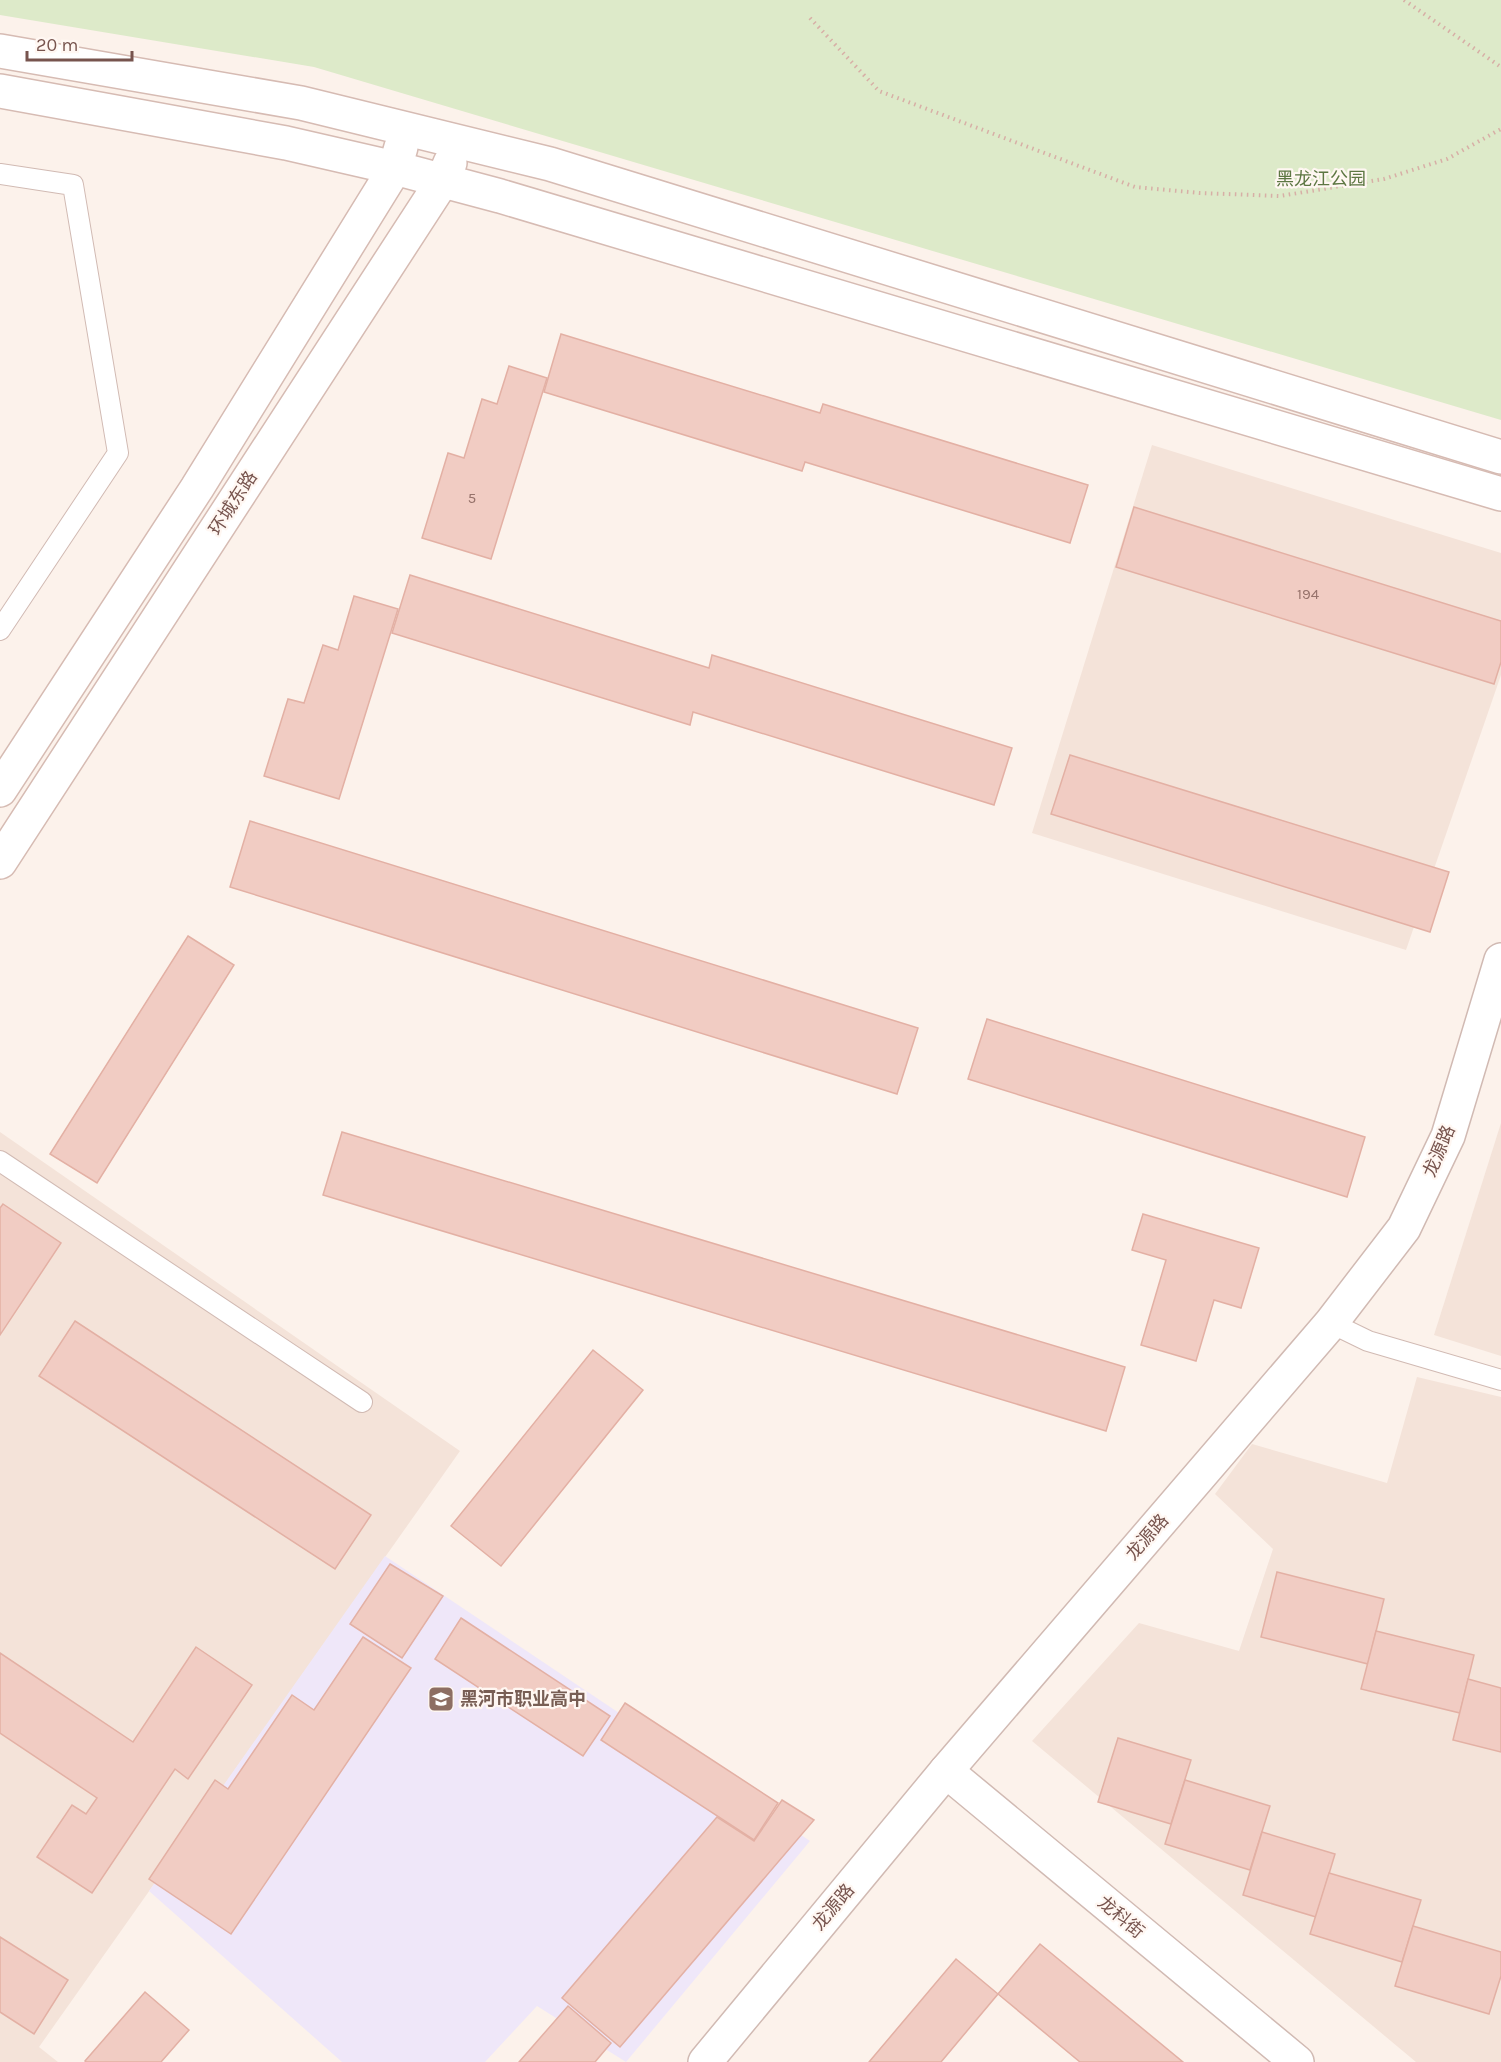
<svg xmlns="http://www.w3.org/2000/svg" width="1501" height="2062" font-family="Karla,'Noto Sans SC',sans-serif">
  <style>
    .residential { fill: #f4e3d9 }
    .education { fill: #efe7f9 }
    .green { fill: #ddeac9 }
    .building { fill: #f1ccc3; stroke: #e3b0a4; stroke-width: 1.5 }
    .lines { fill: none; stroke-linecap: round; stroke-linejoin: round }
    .lane-casing { stroke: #d1bab3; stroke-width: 22 }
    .street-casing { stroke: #d1bab3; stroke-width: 36 }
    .secondary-casing { stroke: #d6bbb3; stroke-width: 36 }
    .path { stroke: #d7afa6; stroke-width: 4; stroke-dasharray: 1.5 4.5; stroke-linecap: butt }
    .lane { stroke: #fff; stroke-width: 20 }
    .street { stroke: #fff; stroke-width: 33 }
    .secondary { stroke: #fff; stroke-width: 33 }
    .labels { text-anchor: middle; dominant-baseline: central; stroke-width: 4.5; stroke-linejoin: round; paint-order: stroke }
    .number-label { font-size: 15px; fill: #96726b }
    .park-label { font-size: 18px; fill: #5d7743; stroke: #fff7f2 }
    .street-label { font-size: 18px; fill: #77544e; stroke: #fff7f2 }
    .education-label { font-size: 18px; font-weight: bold; fill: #785e54; stroke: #fff7f2; text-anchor: start }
  </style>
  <rect width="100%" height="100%" fill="#fcf2eb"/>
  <g class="residential">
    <polygon points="1152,445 1501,553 1501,675 1406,950 1032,833"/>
    <polygon points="1501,1123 1501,1356 1434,1335"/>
    <polygon points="0,1132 460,1451 39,2047 58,2062 0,2062"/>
    <polygon points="1417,1377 1501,1397 1501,2062 1416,2062 1032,1741 1139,1623 1239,1651 1273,1549 1215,1494 1252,1444 1387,1483"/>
  </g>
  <polygon class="education" points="385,1556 810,1841 626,2062 537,2006 485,2062 342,2062 149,1891"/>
  <polygon class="green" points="0,0 1501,0 1501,420 314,67 0,15"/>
  <g class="building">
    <polygon points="561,334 820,413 823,404 1088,485 1070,543 805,462 802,471 544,392"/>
    <polygon points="509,366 547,378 491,559 422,538 448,453 464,458 482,399 497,404"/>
    <polygon points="1134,507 1501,621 1501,662 1494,684 1116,567"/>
    <polygon points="410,575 709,668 712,655 1012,748 994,805 693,712 690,725 392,633"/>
    <polygon points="354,596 398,609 339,799 264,776 288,699 304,703 323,645 338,650"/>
    <polygon points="1070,755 1449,872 1430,932 1051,814"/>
    <polygon points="250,821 918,1028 897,1094 230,887"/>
    <polygon points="188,936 234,965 97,1183 50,1154"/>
    <polygon points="987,1019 1365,1137 1347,1197 968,1079"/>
    <polygon points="342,1132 1125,1367 1106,1431 323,1195"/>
    <polygon points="3,1204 61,1243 0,1335 0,1208"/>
    <polygon points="1143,1214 1259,1248 1241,1308 1214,1300 1196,1361 1141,1345 1166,1260 1132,1250"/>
    <polygon points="75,1321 371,1515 335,1569 39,1376"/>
    <polygon points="593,1350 643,1390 501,1566 451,1526"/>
    <polygon points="390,1564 443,1596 402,1658 350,1624"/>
    <polygon points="1277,1572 1384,1599 1368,1664 1261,1637"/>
    <polygon points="461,1618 610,1716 583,1756 435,1659"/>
    <polygon points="1376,1631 1474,1655 1460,1713 1361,1689"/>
    <polygon points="363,1637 411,1668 231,1934 149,1879 215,1780 228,1789 292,1695 314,1710"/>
    <polygon points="196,1647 252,1685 188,1779 175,1769 92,1893 37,1857 72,1805 86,1814 97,1798 0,1733 0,1653 133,1742"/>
    <polygon points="1468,1679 1501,1688 1501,1752 1453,1740"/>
    <polygon points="625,1703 778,1803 754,1840 601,1740"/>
    <polygon points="1118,1738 1191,1760 1171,1824 1098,1802"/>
    <polygon points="1185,1780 1270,1806 1250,1870 1165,1844"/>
    <polygon points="782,1800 814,1820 620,2047 562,1998 717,1817 754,1841"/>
    <polygon points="1262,1832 1335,1854 1316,1917 1243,1895"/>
    <polygon points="1329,1873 1421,1900 1402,1962 1310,1934"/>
    <polygon points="1413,1926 1501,1952 1501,1976 1489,2014 1395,1986"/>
    <polygon points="0,1937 68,1980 34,2034 0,2012"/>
    <polygon points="1040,1944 1183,2062 1080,2062 998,1994"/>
    <polygon points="956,1959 998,1994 941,2062 869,2062"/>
    <polygon points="145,1992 189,2030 161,2062 86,2062 85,2061"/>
    <polygon points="568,2006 611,2043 595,2062 519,2062"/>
  </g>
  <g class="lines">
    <defs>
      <g id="lane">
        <polyline points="0,174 73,185 118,453 0,630"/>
        <polyline points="0,1161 362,1402"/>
        <polyline points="1331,1323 1368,1341 1501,1380"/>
      </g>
      <g id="street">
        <polyline points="946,1771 1297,2062"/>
        <polyline points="705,2062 946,1771 1331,1323 1404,1228 1448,1136 1501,960"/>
      </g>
      <g id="secondary">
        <polyline points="0,51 301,103 550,164 1501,457"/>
        <polyline points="0,91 286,143 395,168 500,196 1501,494"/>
        <polyline points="0,790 197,488 395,168 401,147"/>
        <polyline points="0,862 443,180 450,163"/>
      </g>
    </defs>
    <use href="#lane" class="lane-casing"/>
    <use href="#street" class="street-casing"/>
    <use href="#secondary" class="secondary-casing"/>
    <g class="path">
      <polyline points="1404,0 1501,67"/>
      <polyline points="810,18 879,91 1135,187 1200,193 1280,196 1384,179 1447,159 1501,129"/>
    </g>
    <use href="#lane" class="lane"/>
    <use href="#street" class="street"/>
    <use href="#secondary" class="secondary"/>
  </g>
  <defs>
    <symbol id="school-square" viewBox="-11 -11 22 22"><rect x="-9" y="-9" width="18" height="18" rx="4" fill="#8d6e63" stroke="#fff7f2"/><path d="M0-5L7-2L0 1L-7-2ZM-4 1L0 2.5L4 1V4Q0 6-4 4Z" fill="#fff"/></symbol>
  </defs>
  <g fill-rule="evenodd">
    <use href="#school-square" x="426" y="1684" width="30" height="30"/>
  </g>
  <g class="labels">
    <g class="number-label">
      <text x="472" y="498">5</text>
      <text x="1308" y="594">194</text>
    </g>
    <g class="park-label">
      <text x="1321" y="179">黑龙江公园</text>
    </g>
    <g class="street-label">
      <text transform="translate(233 503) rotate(-57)">环城东路</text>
      <text transform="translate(1439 1151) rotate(-67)">龙源路</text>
      <text transform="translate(1147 1537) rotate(-49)">龙源路</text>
      <text transform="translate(833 1907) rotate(-50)">龙源路</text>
      <text transform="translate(1121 1917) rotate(40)">龙科街</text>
    </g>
    <g class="education-label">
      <text x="460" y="1699">黑河市职业高中</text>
    </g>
  </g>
  <path d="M27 51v9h105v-9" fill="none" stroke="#77544e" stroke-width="3"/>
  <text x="36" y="51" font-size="18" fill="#77544e" stroke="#fff7f2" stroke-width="4.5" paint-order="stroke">20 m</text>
</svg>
